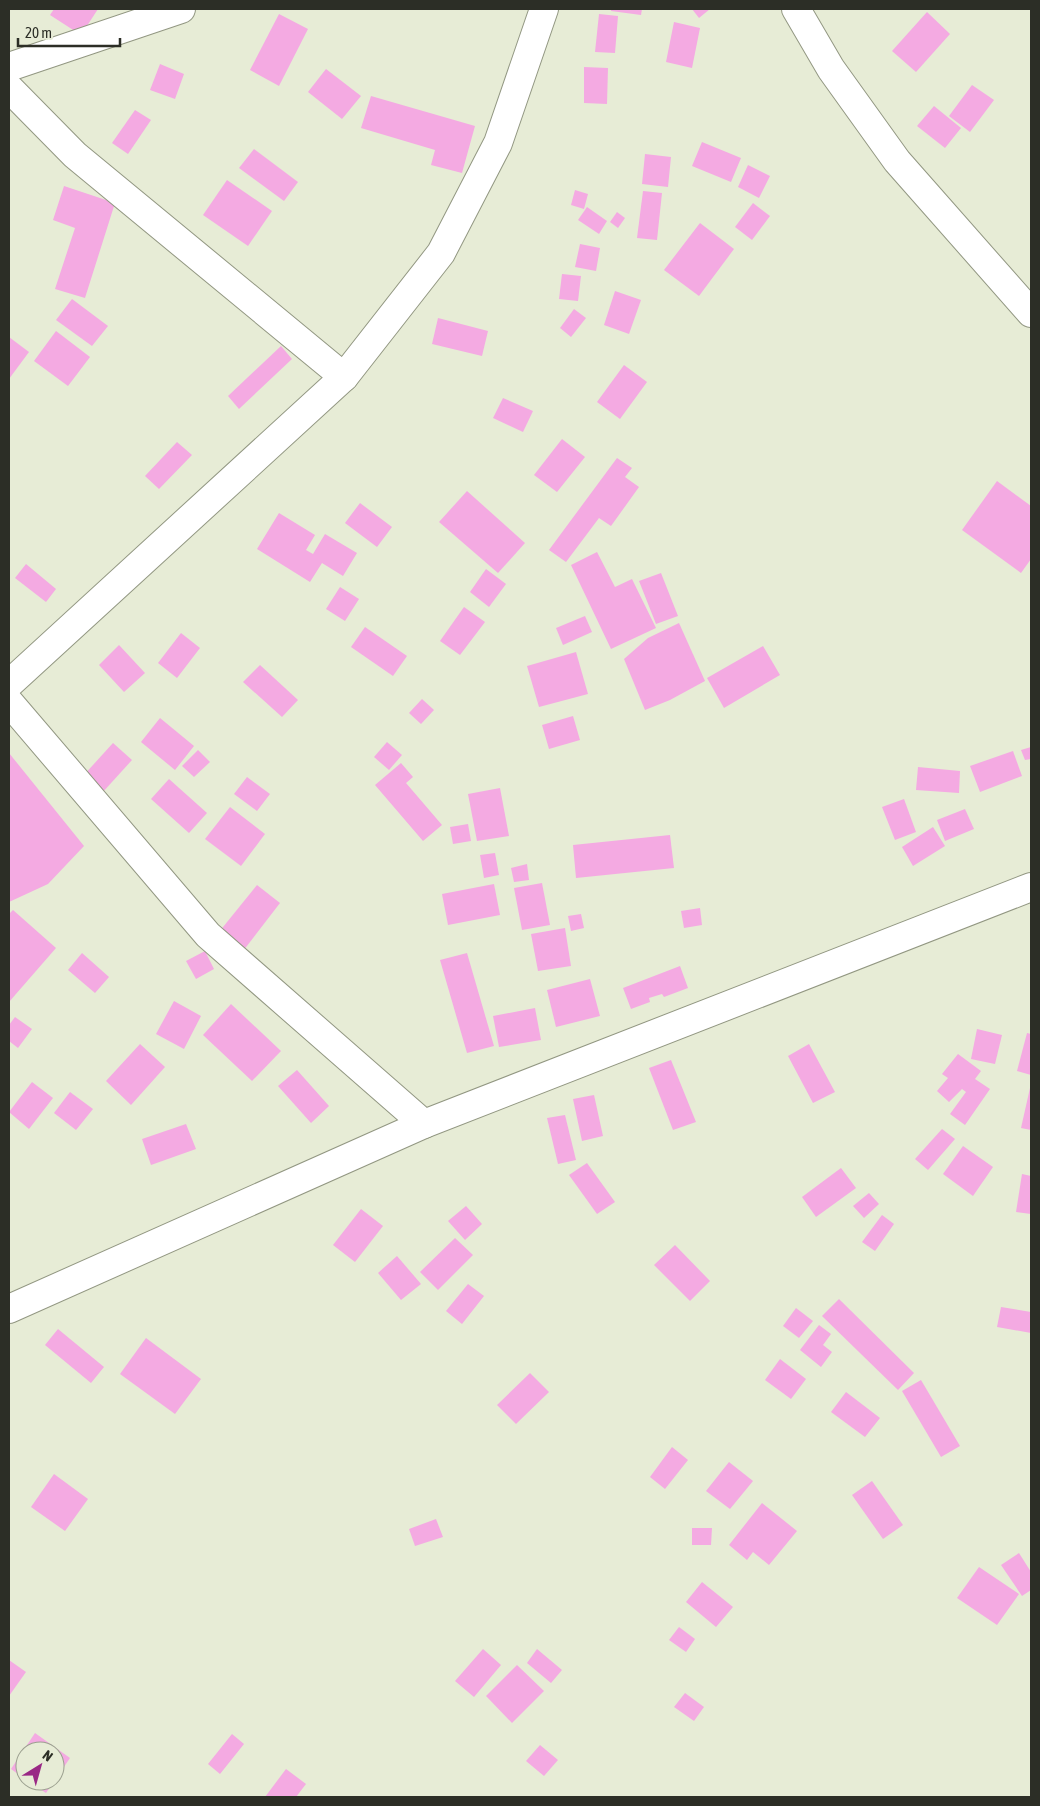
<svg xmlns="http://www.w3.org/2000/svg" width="1040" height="1806" font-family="'Asap Condensed',sans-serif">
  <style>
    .building { fill: #f4aae2 }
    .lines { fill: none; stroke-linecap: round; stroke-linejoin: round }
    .street-casing { stroke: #929782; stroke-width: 30 }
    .street { stroke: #fff; stroke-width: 28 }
  </style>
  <rect width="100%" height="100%" fill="#e7ecd6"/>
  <g class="building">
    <polygon points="54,9 98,9 81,35 50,15"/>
    <polygon points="611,9 642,9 641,15 611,11"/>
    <polygon points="692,9 710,9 699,18"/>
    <polygon points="927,12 950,34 916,72 892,51"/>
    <polygon points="279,14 308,29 279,86 250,70"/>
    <polygon points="599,14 618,16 615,53 595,52"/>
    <polygon points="674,22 700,28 692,68 666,62"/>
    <polygon points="160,64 184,74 175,99 150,90"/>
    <polygon points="584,67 608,68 607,104 584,103"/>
    <polygon points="326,69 361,96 342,119 308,92"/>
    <polygon points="972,85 994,100 970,132 949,116"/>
    <polygon points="371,96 475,126 462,173 431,165 435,150 361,128"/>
    <polygon points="934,106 961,128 945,148 917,126"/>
    <polygon points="135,110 151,120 128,154 112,143"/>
    <polygon points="702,142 741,158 731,182 692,166"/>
    <polygon points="254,149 298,182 284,201 239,168"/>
    <polygon points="645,154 671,157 668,187 642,184"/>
    <polygon points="748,165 770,176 759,198 738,187"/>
    <polygon points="227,180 272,211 248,246 203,215"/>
    <polygon points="64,186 115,203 85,298 55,289 75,228 53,220"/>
    <polygon points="575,190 588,194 584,209 571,205"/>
    <polygon points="643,191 662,193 657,240 637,238"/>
    <polygon points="753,203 770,216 752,240 735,227"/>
    <polygon points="587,207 607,221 599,234 578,220"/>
    <polygon points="617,212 625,218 618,228 610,222"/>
    <polygon points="700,223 734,249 699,296 664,270"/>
    <polygon points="580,244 600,248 596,271 575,267"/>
    <polygon points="562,274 581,276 578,301 559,299"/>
    <polygon points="615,291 641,300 629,334 604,325"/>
    <polygon points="72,299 108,326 92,346 56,320"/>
    <polygon points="574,309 586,318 571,337 560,328"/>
    <polygon points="438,318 488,331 482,356 432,344"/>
    <polygon points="56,331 90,357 68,386 34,361"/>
    <polygon points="9,337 29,352 9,379"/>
    <polygon points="281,346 292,359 239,409 228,396"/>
    <polygon points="624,365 647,382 620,419 597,402"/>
    <polygon points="503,398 533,411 523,432 493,418"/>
    <polygon points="562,439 585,457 557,492 534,475"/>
    <polygon points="177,442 192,455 159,489 145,476"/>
    <polygon points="617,458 632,468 625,477 639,487 611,526 599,518 566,562 549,550"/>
    <polygon points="997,481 1031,506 1031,559 1021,573 962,530"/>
    <polygon points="467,491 525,543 498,573 439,522"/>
    <polygon points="360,503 392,527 377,547 345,523"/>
    <polygon points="279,513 315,535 306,550 313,554 325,534 357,553 343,576 322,563 310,582 257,549"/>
    <polygon points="597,552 615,587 632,579 656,628 611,649 571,565"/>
    <polygon points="26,564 56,589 46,602 15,578"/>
    <polygon points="486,569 506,584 489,607 470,592"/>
    <polygon points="661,573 678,616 656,624 639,581"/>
    <polygon points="340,587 359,599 345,621 326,609"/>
    <polygon points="464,607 485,622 460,655 440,641"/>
    <polygon points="585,616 592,632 563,645 556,628"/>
    <polygon points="679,623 705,681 670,700 645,710 624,659 648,638"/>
    <polygon points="365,627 407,656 393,676 351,647"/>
    <polygon points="181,633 200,648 177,678 158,663"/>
    <polygon points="119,645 145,673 124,692 99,665"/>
    <polygon points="763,646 780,675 724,708 707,678"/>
    <polygon points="576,652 588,694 539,707 527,666"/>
    <polygon points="260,665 298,700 282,717 243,682"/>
    <polygon points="422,699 434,710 421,724 409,713"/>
    <polygon points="573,716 580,740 549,749 542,725"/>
    <polygon points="160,718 194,746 175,770 141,742"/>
    <polygon points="387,742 402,755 389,770 374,757"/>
    <polygon points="113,743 132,760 102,793 83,776"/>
    <polygon points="1031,747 1031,759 1025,760 1021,750"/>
    <polygon points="198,750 210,762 194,777 182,766"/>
    <polygon points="1013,751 1022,776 980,792 970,766"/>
    <polygon points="9,753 84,846 48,884 9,902"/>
    <polygon points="401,763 413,777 406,783 442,825 423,841 375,785"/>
    <polygon points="918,767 960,771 959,793 916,790"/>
    <polygon points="247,777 270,794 257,811 234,794"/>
    <polygon points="169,779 207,813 189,833 151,799"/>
    <polygon points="500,788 509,836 477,841 468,794"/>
    <polygon points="904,799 916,832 895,840 882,807"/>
    <polygon points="230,807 265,834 241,866 205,839"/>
    <polygon points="965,809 974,829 945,841 937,820"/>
    <polygon points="468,824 471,841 453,844 450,827"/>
    <polygon points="933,827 945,846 913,866 902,847"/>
    <polygon points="670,835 674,868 576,878 573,845"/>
    <polygon points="495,853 499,875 484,878 480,855"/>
    <polygon points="527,864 529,880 514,882 511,868"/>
    <polygon points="542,883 550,925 522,930 514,888"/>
    <polygon points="494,884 500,915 448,925 442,894"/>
    <polygon points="257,885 280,903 243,951 219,932"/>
    <polygon points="700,908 702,925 684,928 681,911"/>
    <polygon points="13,910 56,948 9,1002 9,914"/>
    <polygon points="581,914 584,928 571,931 568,916"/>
    <polygon points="565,928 571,966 538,971 531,934"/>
    <polygon points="205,951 214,969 196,979 186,961"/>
    <polygon points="82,953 109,977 95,993 68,970"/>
    <polygon points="467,953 494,1046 467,1053 440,960"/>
    <polygon points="680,966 688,988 664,997 662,994 649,998 650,1002 631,1009 623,988"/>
    <polygon points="590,979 600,1016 556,1027 547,990"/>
    <polygon points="174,1001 201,1016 184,1049 156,1034"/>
    <polygon points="231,1004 281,1051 252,1081 203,1035"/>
    <polygon points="535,1008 541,1040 499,1047 493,1016"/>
    <polygon points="15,1017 32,1029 18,1048 9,1041 9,1025"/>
    <polygon points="977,1029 1002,1035 995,1064 971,1059"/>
    <polygon points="1027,1033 1031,1034 1031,1075 1017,1071"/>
    <polygon points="140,1044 165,1067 131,1105 106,1081"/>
    <polygon points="809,1044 835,1092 813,1103 788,1056"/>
    <polygon points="958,1054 981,1071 975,1079 990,1089 965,1125 950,1114 966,1092 962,1089 949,1102 937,1091 948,1078 942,1074"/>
    <polygon points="671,1060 696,1122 673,1130 649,1068"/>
    <polygon points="297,1070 329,1106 311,1123 278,1086"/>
    <polygon points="32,1082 53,1098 29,1129 9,1112"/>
    <polygon points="1030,1088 1031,1089 1031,1130 1021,1128"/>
    <polygon points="70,1092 93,1109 76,1130 54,1113"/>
    <polygon points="594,1095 603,1136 582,1141 573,1099"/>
    <polygon points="565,1115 576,1160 558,1164 547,1118"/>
    <polygon points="186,1124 196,1149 151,1165 142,1139"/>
    <polygon points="942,1129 955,1139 928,1170 915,1159"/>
    <polygon points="963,1146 993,1167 973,1196 943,1174"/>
    <polygon points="587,1163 615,1202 597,1214 569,1175"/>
    <polygon points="841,1168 856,1188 816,1217 802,1197"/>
    <polygon points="1022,1174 1031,1176 1031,1214 1016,1212"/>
    <polygon points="869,1193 879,1204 864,1218 853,1206"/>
    <polygon points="466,1206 482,1224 465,1240 448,1221"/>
    <polygon points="361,1209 383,1226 355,1262 333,1245"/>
    <polygon points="882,1215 894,1224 875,1251 862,1242"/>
    <polygon points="455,1238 473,1255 438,1290 420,1272"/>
    <polygon points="675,1245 710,1281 690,1301 654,1265"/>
    <polygon points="397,1256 421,1284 401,1300 378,1273"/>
    <polygon points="468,1284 484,1296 462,1324 446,1311"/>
    <polygon points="839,1299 914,1373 898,1390 822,1316"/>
    <polygon points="1001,1307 1031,1312 1031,1333 997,1327"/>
    <polygon points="796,1308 813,1321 799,1338 783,1326"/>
    <polygon points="819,1325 831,1334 823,1345 832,1352 821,1367 800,1350"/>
    <polygon points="58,1329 104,1367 91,1383 45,1345"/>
    <polygon points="146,1338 201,1379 175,1414 120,1374"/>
    <polygon points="780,1359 806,1379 791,1399 765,1380"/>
    <polygon points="530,1373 549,1392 516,1424 497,1405"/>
    <polygon points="921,1380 960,1446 941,1457 902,1391"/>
    <polygon points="846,1392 880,1418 865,1437 831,1412"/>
    <polygon points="672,1447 688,1460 665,1489 650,1477"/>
    <polygon points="729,1462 753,1481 730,1509 706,1491"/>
    <polygon points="54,1474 88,1499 65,1531 31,1507"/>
    <polygon points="872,1481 903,1525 883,1539 852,1495"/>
    <polygon points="762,1503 797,1531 769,1565 753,1552 747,1560 729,1545"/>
    <polygon points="436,1519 443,1537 415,1546 409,1529"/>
    <polygon points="692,1528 712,1528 711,1545 692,1545"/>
    <polygon points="1019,1553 1031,1572 1031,1590 1022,1596 1001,1565"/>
    <polygon points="979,1567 1019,1594 997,1625 957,1598"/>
    <polygon points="702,1582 733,1607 716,1627 686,1602"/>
    <polygon points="679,1627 695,1639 686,1652 669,1640"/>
    <polygon points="483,1649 501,1665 474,1697 455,1681"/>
    <polygon points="537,1649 562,1670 551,1683 527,1663"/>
    <polygon points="9,1660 26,1672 9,1696"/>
    <polygon points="517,1665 544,1691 512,1723 486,1696"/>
    <polygon points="685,1693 704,1707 694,1721 674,1707"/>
    <polygon points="35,1733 70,1758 55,1780 55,1751 25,1751 25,1779 11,1769"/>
    <polygon points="232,1734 244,1744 220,1774 208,1764"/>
    <polygon points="540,1745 558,1760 544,1776 526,1761"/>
    <polygon points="286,1769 306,1784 296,1797 265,1797"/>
    <polygon points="28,1781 54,1781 46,1793"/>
  </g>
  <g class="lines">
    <defs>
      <g id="street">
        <polyline points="796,9 831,69 897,161 1031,313"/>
        <polyline points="9,67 181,9"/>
        <polyline points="9,88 75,155 344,377"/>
        <polyline points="9,684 344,377 441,253 498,143 544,9"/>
        <polyline points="9,702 208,935 424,1124"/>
        <polyline points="9,1309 424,1124 1031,887"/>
      </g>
    </defs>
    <use href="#street" class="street-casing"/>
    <use href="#street" class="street"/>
  </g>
  <rect width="1040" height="1806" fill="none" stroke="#2c2e26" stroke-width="20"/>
  <g transform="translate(40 1766) rotate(37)"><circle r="24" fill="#e7ecd6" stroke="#9ca090"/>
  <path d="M0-4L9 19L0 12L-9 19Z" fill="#992885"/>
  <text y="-8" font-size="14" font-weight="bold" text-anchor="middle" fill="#2c2e26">N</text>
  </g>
  <path d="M18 38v8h102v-8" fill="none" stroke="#2c2e26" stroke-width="2.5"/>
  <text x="25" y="38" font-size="15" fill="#2c2e26" stroke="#e7ecd6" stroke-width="4" paint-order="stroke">20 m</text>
</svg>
